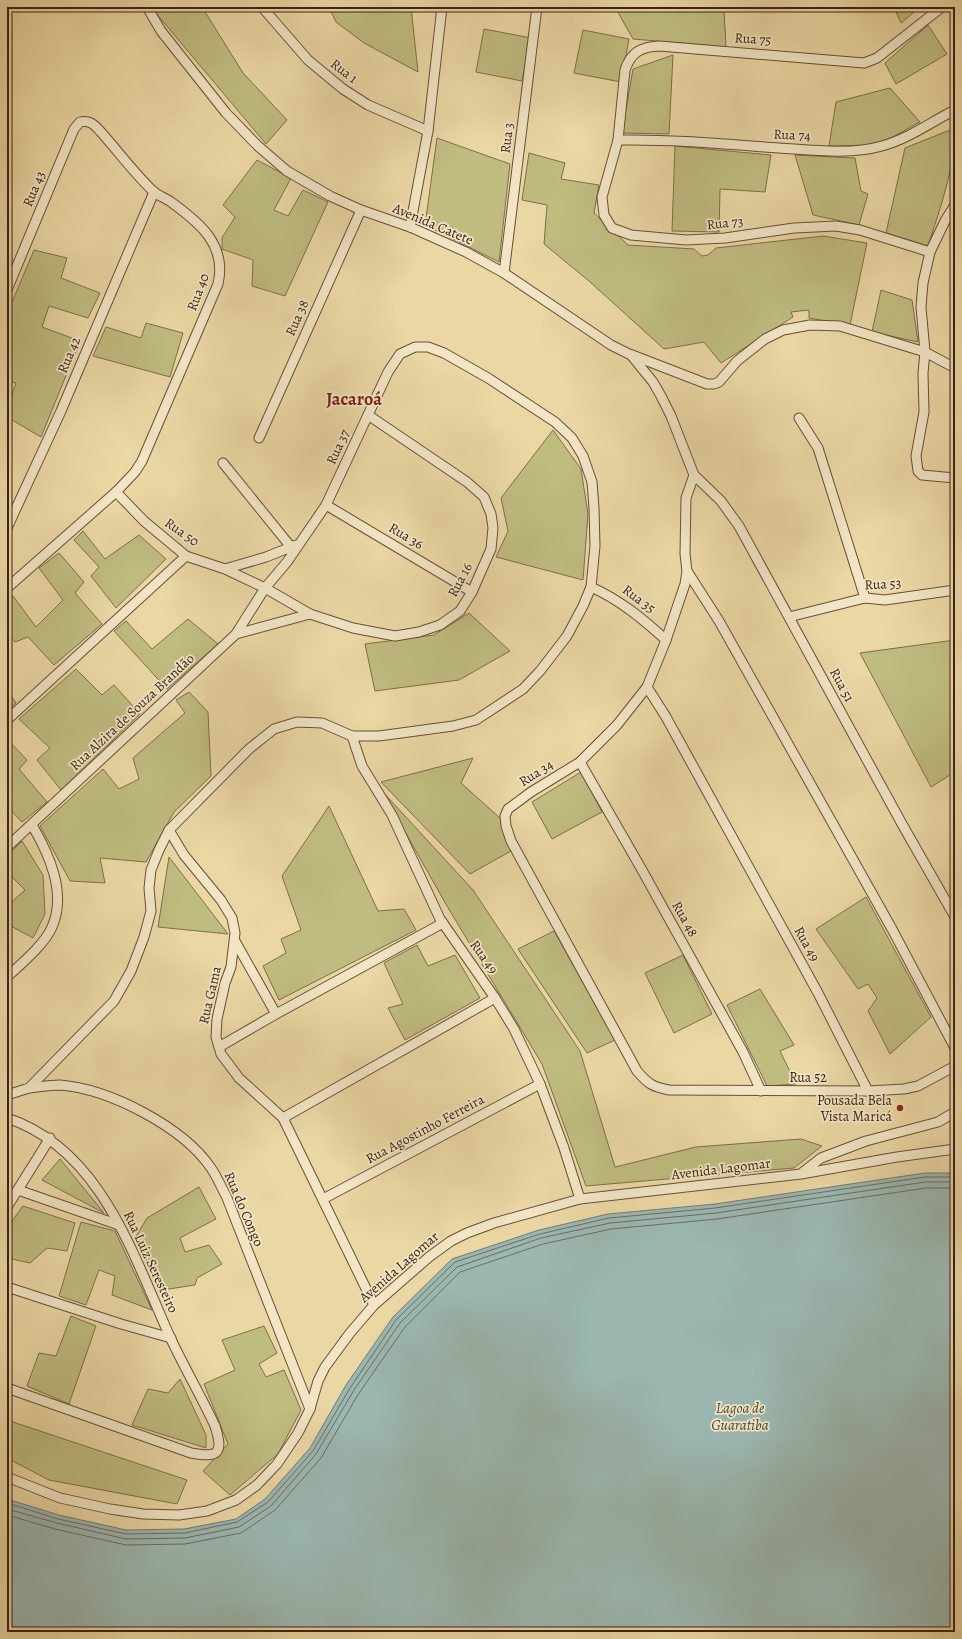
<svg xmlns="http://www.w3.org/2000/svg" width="962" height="1639" font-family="Alegreya,serif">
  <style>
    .green { fill: #bfbc80; stroke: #7e6e4c }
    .water { fill: #9bb7b0; stroke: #757b73 }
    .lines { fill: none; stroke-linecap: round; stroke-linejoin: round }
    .shore { stroke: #6c6c64; stroke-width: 1 }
    .minor-casing { stroke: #684e3a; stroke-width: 11 }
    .minor { stroke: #f1e5c4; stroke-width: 9 }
    .poi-dot { fill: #8f2418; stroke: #f1e5c4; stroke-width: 1.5 }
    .labels { text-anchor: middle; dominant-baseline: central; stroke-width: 3.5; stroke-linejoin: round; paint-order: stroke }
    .street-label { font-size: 14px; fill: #3d2117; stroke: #f1e5c4 }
    .poi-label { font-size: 14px; fill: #3d2117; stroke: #f1e5c4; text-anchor: end }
    .water-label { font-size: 15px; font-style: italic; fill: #54463d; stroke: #f1e5c4 }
    .district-label { font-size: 18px; font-weight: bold; fill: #7a1f14; stroke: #f1e5c4 }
  </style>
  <rect width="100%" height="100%" fill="#ead7a4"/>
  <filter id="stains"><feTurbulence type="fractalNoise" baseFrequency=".005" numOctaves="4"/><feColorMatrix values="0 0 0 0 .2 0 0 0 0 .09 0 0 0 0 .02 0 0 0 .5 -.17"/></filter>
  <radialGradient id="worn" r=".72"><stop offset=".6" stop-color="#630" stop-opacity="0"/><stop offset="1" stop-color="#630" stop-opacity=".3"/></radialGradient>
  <g class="green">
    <polygon points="153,7 202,7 243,73 287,120 266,144 155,12"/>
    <polygon points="329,7 411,7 418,72 364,43 336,22"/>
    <polygon points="615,7 830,7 830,10 724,9 726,47 633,39"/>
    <polygon points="894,7 920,7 901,23"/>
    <polygon points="928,25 947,54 896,84 885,63"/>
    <polygon points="484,29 531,38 522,81 476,72"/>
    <polygon points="583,30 629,39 621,82 574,73"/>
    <polygon points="673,55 669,134 622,133 633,69"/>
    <polygon points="890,88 920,122 876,146 829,146 836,102"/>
    <path d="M 955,128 C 955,168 940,208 928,246 L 886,233 L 905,148 Z"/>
    <polygon points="437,138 510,164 499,262 425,225"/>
    <polygon points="675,146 771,155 765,192 720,189 719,232 672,231"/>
    <polygon points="529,153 565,163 561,179 599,185 594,213 628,245 694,249 702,256 708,255 716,248 823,236 867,243 850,325 809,318 809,310 791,312 793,317 721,363 704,342 664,349 589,281 544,244 547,205 522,200"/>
    <polygon points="795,155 855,158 861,191 868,194 859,225 813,215"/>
    <polygon points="257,160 291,178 274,210 288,216 303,190 328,202 285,296 252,286 253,260 222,249 222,238 235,217 223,205"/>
    <polygon points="34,250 67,258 61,278 100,293 88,318 49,306 42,327 80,341 41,437 7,417 7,408 16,383 7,381 7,314"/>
    <polygon points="881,290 912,300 918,342 872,332"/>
    <polygon points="146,323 183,333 170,377 93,356 106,327 141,338"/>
    <polygon points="553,430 581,469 588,514 583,580 496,557 508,531 501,498"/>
    <polygon points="83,531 105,559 139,535 166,559 116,608 91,576 99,567 74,540"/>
    <polygon points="59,553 84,582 75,593 102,624 54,665 28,637 15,642 7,633 7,601 13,596 36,627 63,600 39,568"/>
    <polygon points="469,613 510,651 459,680 375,691 365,644 434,635"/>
    <polygon points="188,619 218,644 167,689 114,631 126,621 152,649"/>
    <polygon points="955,640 955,772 931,787 860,653"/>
    <polygon points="76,669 102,695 114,685 140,714 61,790 37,760 50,748 19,719"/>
    <polygon points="7,690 16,703 7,711"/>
    <polygon points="189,692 208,712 211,776 174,812 146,862 100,858 105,883 70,881 40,826 103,769 119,789 139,779 133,758 185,713 176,700"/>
    <polygon points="7,739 27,760 19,769 47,802 22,822 7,806"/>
    <polygon points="473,758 461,783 500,818 511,851 470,874 381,782"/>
    <polygon points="581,772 602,812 552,839 532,802"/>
    <polygon points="382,791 473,890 580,1051 615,1167 696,1147 801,1139 822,1146 794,1168 586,1186 542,1064 447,906"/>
    <polygon points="329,806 378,911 404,909 416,930 279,1000 263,966 286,953 281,939 301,930 282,876"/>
    <polygon points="22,841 43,875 45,914 33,938 7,924 7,906 25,890 7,872 7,856"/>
    <polygon points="169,857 228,934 158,927"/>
    <polygon points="866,897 931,1017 890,1054 868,1011 877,998 868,984 858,989 816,929"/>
    <polygon points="554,931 615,1040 587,1053 518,949"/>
    <polygon points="417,945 428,966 455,955 480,998 405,1040 388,1008 403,1004 384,963"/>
    <polygon points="683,955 712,1014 674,1033 645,973"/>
    <polygon points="760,989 794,1045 780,1051 796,1084 767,1086 727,1005"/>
    <polygon points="60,1159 104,1213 42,1180"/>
    <polygon points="199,1187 216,1219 180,1238 185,1252 209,1245 222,1264 197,1278 195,1285 162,1290 135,1238 147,1218"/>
    <polygon points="23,1206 75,1223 67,1251 47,1248 30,1263 7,1258 7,1228"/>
    <polygon points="81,1222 115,1231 152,1310 112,1295 115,1276 99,1270 86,1305 59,1296"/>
    <polygon points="71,1316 96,1326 69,1404 27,1386 39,1353 56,1356"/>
    <polygon points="264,1326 277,1353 259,1364 266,1377 284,1370 301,1410 278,1454 230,1495 203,1471 228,1444 204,1384 235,1370 222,1340"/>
    <polygon points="180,1379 206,1435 206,1448 132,1425 148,1389 168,1393"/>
    <polygon points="7,1420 187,1480 177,1504 49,1480 7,1458"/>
  </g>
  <polygon class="water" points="925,1173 955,1173 955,1632 7,1632 7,1499 59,1515 126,1530 184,1529 236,1519 265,1499 310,1448 346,1385 393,1317 452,1259 539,1230 608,1214 715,1204"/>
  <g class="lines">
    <g class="shore">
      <polyline points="7,1503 58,1519 126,1534 185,1533 237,1522 268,1502 313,1451 350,1388 396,1320 455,1262 540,1234 609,1218 715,1208 925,1177 955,1177"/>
      <polyline points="7,1509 57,1523 126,1539 185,1538 239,1527 271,1506 316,1454 354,1390 400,1323 457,1267 541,1238 610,1223 716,1213 925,1182 955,1182"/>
      <polyline points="7,1515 55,1529 126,1545 185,1544 241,1533 275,1510 321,1458 359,1393 405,1327 460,1272 543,1244 611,1229 717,1219 926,1188 955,1188"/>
    </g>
    <defs>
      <g id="minor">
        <polyline points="147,7 161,31 226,113 258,146 287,171 330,196 361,210 410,227 466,252 504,273 611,345 631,355 653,382 661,396 671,416 694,475 721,501 739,526 902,824 955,917"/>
        <polyline points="262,7 308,60 343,89 368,105 428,131"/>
        <polyline points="7,8 7,7"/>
        <path d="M 618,140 C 672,139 725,144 779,148 C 811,150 850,155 882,146 C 908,139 931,122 955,110"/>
        <polyline points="955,205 945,221 930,252 923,283 921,307 925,352 923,373 924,412 916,456 918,471 922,475 955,478"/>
        <polyline points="410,227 428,131 442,7"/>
        <path d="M 930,252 L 860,230 L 836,226 L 794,228 L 725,238 L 686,240 L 631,235 L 612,228 L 604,215 L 602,197 L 618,140 L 625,70 C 631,52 641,47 659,46 L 864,63 L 877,58 L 942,7"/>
        <polyline points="504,273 537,7"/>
        <path d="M 7,290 L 74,129 L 80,122 C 89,120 94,124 100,131 C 118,151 134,173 153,191 C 158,196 166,198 171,202 C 200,223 227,245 218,284 L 142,461 L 135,472 L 116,492 L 7,588"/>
        <polyline points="632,355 707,384 714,384 719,382 737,361 765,339 783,330 810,325 840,326 925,352 955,368"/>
        <polyline points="799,418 818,448 865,598"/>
        <polyline points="259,438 361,210"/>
        <polyline points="223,463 291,547"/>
        <path d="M 694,475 L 686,498 L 685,554 L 687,571 L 685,584 L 666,640 L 647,687 L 617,725 L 580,762 L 531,792 L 508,809 L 505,816 L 506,826 L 511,841 L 637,1071 C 648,1084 653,1087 669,1090 L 868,1091 L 904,1089 L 918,1086 L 955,1066"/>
        <polyline points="116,492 144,521 186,556 225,569 265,588 310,614 353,628 395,636 419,632 440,625 460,611 472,592 491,549 493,528 491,514 484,497 467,482 368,415"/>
        <polyline points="326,505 472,592"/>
        <polyline points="7,528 61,411 154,192"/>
        <polyline points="225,569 266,557 296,545"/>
        <polyline points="687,571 719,621 892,929 955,1048"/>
        <path d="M 591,587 C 620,600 643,619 666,640"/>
        <polyline points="789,617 865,598 885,600 955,590"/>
        <polyline points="236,634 310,614"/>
        <polyline points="647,687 666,717 818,993 868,1091"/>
        <polyline points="7,720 186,556"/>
        <polyline points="352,736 362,766 392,815 440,919 495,998 514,1029 540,1084 564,1148 580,1199"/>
        <polyline points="580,762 642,870 743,1052 761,1091"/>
        <polyline points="169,830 184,855 221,900 232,918 235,933 231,967 225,983 217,1019 216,1037 221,1054 239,1078 283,1118 374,1305"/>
        <polyline points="7,847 236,634 265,588 287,562 326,505 388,372 400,354 415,347 428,347 444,353 488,378 555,422 572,438 583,456 592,482 594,508 595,546 591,587 583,606 567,636 540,671 523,689 476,720 453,726 379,736 352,736 322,723 297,722 274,729 249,749 169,830 159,850 151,870 149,888 151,911 144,937 131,971 114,1001 29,1088 7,1095"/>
        <polyline points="235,941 276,1014"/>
        <path d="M 7,977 C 21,964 45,944 52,927 C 67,893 49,854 32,825"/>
        <polyline points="219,1047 276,1014 443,923"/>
        <path d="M 29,1088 C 39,1087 50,1085 60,1085 C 110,1089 183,1127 211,1168 C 217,1177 222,1188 227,1198 L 310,1409"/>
        <path d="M 7,1118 C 101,1149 133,1255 170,1337 C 184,1367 201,1396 215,1426 C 224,1454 218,1458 191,1453 L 7,1388"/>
        <polyline points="283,1118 495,998"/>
        <polyline points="803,1172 821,1158 866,1141 938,1122 955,1112"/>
        <polyline points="18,1190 119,1225"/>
        <polyline points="323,1199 540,1084"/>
        <polyline points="7,1207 50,1138"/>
        <polyline points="7,1287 121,1324 171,1338"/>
        <polyline points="7,1477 60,1498 110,1509 143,1514 179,1515 207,1511 236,1500 257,1485 277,1464 298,1433 310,1409 318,1381 325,1367 350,1333 374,1305 429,1257 451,1241 467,1233 494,1223 580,1199 801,1174 897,1157 955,1149"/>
      </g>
    </defs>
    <use href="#minor" class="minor-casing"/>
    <use href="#minor" class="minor"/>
  </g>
  <circle class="poi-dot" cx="900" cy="1108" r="4"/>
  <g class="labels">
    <g class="street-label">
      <text transform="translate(753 39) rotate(4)">Rua 75</text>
      <text transform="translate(344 71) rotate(38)">Rua 1</text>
      <text transform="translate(792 135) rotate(3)">Rua 74</text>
      <text transform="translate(507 138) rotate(-83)">Rua 3</text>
      <text transform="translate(34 189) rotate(-67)">Rua 43</text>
      <text transform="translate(725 223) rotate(-6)">Rua 73</text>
      <text transform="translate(433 224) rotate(23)">Avenida Catete</text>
      <text transform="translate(198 292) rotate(-69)">Rua 40</text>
      <text transform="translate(297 318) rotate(-66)">Rua 38</text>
      <text transform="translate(69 355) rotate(-67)">Rua 42</text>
      <text transform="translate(338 447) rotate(-65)">Rua 37</text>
      <text transform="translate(182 532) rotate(35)">Rua 50</text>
      <text transform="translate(406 536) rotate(31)">Rua 36</text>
      <text transform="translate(460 580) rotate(-62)">Rua 16</text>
      <text transform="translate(883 584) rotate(-3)">Rua 53</text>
      <text transform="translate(639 599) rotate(37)">Rua 35</text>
      <text transform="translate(842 685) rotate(62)">Rua 51</text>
      <text transform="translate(132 712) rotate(-43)">Rua Alzira de Souza Brandão</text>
      <text transform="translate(536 773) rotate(-32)">Rua 34</text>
      <text transform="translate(685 919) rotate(61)">Rua 48</text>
      <text transform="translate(807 944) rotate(61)">Rua 49</text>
      <text transform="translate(484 957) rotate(55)">Rua 49</text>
      <text transform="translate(210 995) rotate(-77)">Rua Gama</text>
      <text x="808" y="1077">Rua 52</text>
      <text transform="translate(425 1129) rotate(-28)">Rua Agostinho Ferreira</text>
      <text transform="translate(721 1169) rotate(-7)">Avenida Lagomar</text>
      <text transform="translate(244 1209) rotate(67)">Rua do Congo</text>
      <text transform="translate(151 1262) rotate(65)">Rua Luiz Seresteiro</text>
      <text transform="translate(399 1267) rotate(-41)">Avenida Lagomar</text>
    </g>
    <g class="poi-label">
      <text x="892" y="1100">Pousada Bela<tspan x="892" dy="16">Vista Maricá</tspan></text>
    </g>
    <g class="water-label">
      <text x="740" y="1408">Lagoa de<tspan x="740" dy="17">Guaratiba</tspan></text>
    </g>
    <g class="district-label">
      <text x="354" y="399">Jacaroá</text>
    </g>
  </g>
  <rect width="962" height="1639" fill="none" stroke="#ead7a4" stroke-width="24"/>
  <rect x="8" y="8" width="946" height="1623" fill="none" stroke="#3d2117" stroke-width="2"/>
  <rect x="12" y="12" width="938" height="1615" fill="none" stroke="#3d2117"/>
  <rect width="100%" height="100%" filter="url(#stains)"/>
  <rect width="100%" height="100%" fill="url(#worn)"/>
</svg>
